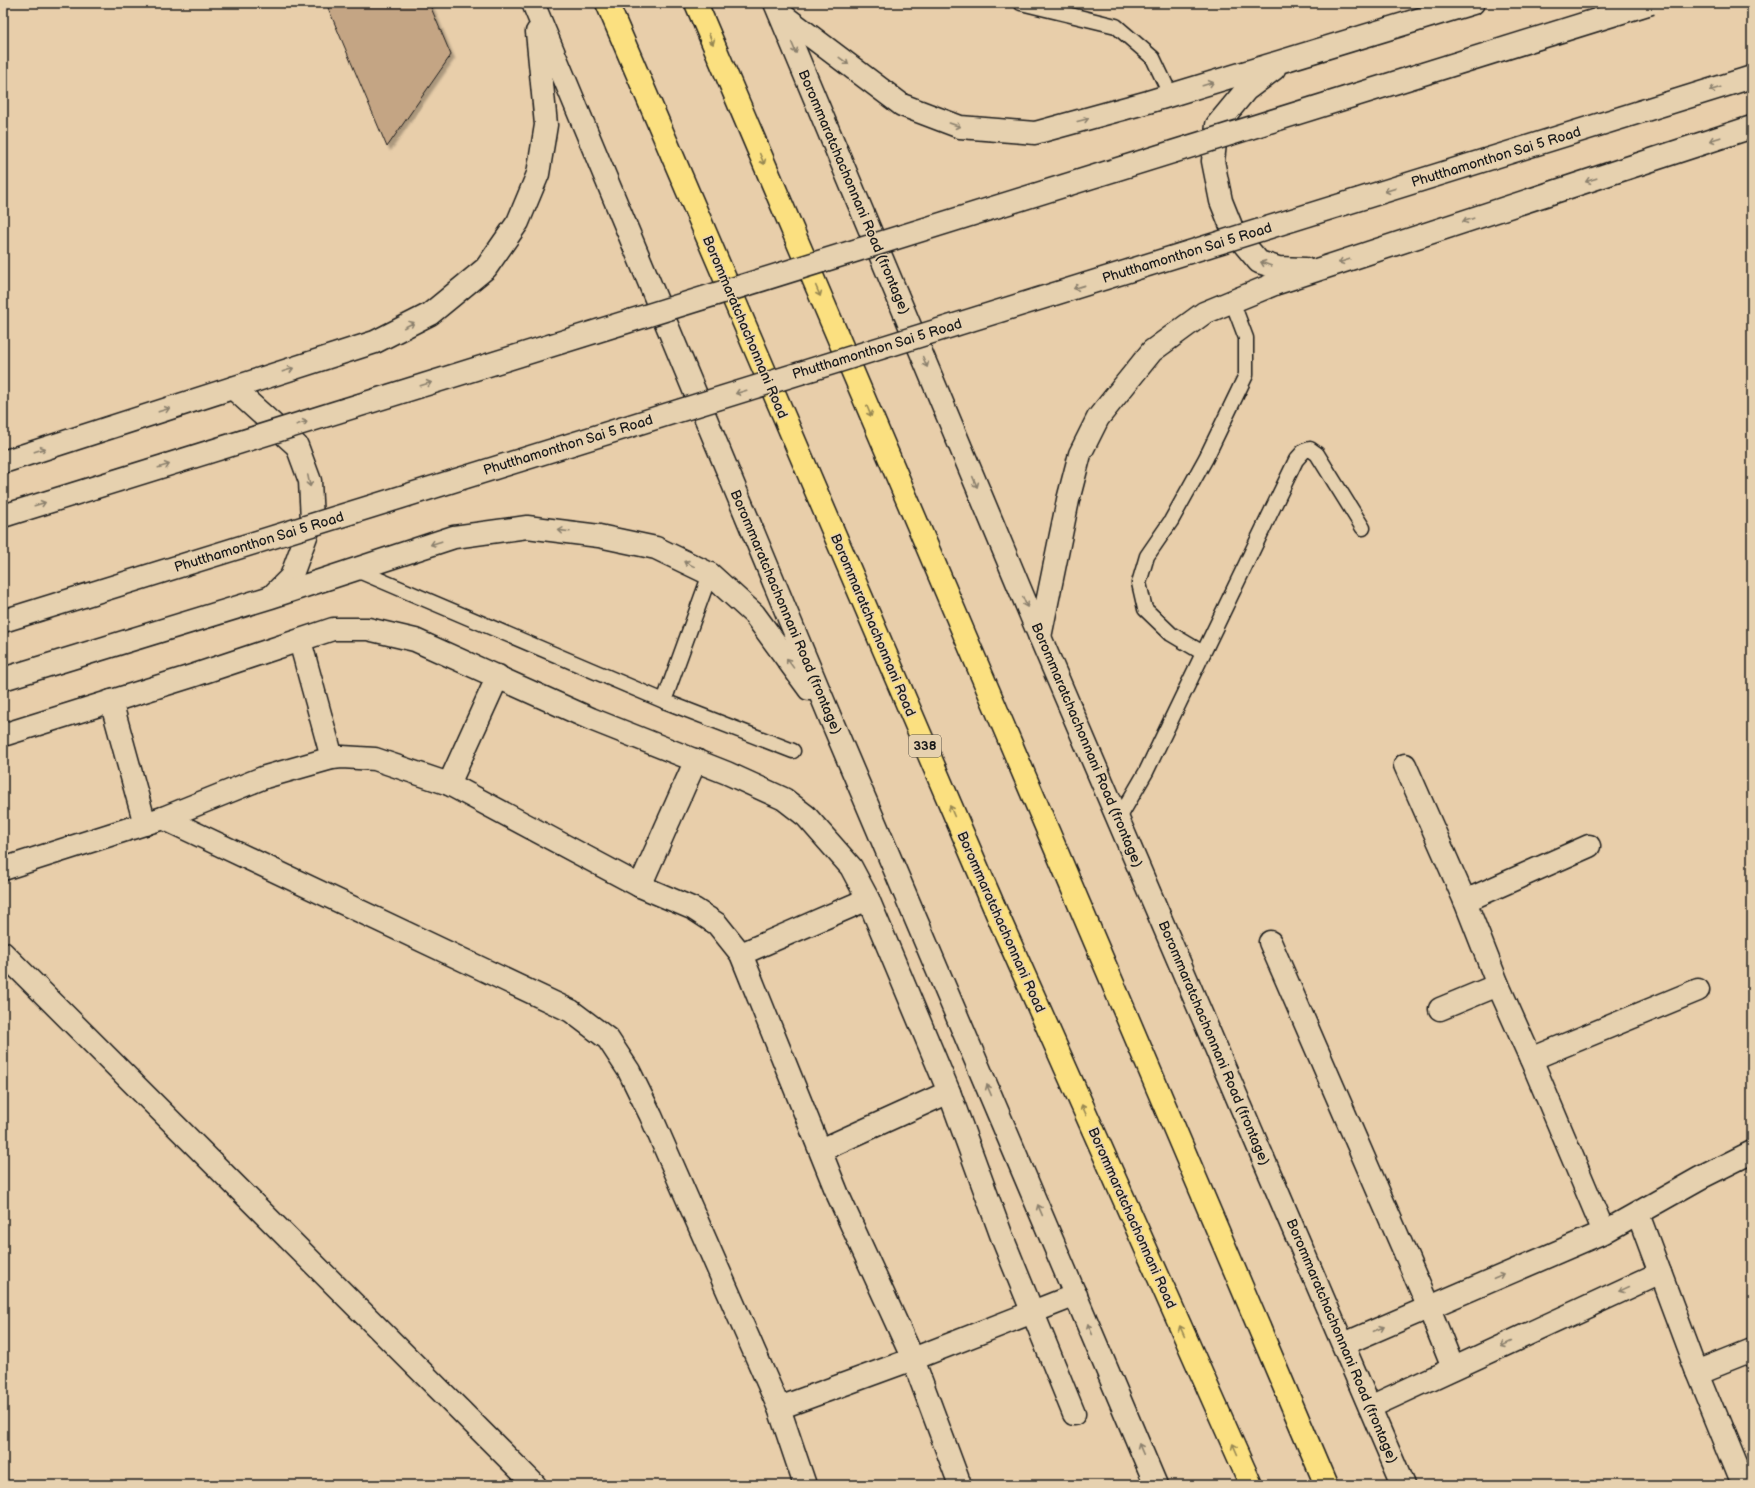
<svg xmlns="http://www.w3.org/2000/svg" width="1755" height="1488" font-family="'Balsamiq Sans',sans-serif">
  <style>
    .building { fill: #c4a584; stroke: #1c1c1c; filter: url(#shadow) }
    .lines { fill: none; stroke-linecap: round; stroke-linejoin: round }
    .lane-casing { stroke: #1c1c1c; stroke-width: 17 }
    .street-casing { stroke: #1c1c1c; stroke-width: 25 }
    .secondary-casing { stroke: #1c1c1c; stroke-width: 25 }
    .highway-casing { stroke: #1c1c1c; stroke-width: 25 }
    .lane { stroke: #e6d1af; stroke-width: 14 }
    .street { stroke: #e6d1af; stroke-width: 22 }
    .secondary { stroke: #e6d1af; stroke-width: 22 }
    .highway { stroke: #fbe080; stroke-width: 22 }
    .secondary-bridge-casing { stroke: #1c1c1c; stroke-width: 25; stroke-linecap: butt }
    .secondary-bridge { stroke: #e6d1af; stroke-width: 22 }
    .oneway { stroke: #978853 }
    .oneway2 { stroke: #8b806d }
    .labels { text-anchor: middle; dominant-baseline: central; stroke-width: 3; stroke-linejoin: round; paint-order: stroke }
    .shield { fill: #e6d1af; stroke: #595248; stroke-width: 1 }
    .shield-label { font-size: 13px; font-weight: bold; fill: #1c1c1c }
    .street-label { font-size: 14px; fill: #1c1c1c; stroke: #e6d1af }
  </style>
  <defs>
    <filter id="shadow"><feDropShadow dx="3.5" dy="3.5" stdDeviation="1" flood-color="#0004"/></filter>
  </defs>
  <rect width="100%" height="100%" fill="#e8ceaa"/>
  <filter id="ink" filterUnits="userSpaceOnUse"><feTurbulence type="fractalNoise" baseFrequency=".025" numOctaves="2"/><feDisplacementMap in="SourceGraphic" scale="8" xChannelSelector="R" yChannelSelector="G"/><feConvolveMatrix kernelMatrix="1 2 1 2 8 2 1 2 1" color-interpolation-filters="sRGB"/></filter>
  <g filter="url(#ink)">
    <polygon class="building" points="326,3 429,3 451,55 387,147"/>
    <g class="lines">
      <defs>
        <g id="lane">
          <polyline points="1021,3 1116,26 1153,58 1171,96"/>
          <polyline points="354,569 664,701 793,751"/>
          <polyline points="1203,653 1171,634 1145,609 1139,583 1147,556 1171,521 1206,458 1246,375 1246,338 1232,301"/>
          <polyline points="664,701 710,574"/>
          <polyline points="1118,820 1146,772 1296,460 1304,451 1310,449 1317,454 1363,528"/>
        </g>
        <g id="street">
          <polyline points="300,641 332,758"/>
          <polyline points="111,701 145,824"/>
          <polyline points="3,735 192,676 333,629 368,629 415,640 591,719 727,773 784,799 806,816 851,867 868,899 949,1092 1002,1237 1074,1414"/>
          <polyline points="1405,765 1465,901 1498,985 1531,1059 1604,1232"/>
          <polyline points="449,784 498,676"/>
          <polyline points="163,818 265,777 332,758 342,757 375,759 449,784 640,886 694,909 717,924 741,954 838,1195 913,1359 960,1485"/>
          <polyline points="3,869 163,818 571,1011 608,1039 629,1071 651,1116 779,1408 805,1485"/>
          <polyline points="640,886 696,760"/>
          <polyline points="1465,901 1589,846"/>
          <polyline points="1270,942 1429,1308 1453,1368"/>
          <polyline points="3,953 535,1485"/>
          <polyline points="741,954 868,899"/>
          <polyline points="1440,1009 1498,985"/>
          <polyline points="1531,1059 1698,990"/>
          <polyline points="821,1150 949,1092"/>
          <polyline points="1638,1214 1697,1372 1743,1485"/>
          <polyline points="1344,1344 1604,1232 1700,1178 1752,1152"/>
          <polyline points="1697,1372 1752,1350"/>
          <polyline points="1370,1407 1660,1273"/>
          <polyline points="779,1408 913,1359 1076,1295"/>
        </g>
        <g id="secondary">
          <polyline points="533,3 830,717 1156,1485"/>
          <polyline points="775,3 1040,637 1403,1485"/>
          <polyline points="780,13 902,105 960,127 1035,133 1148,102 1473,3"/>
          <polyline points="1274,69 1246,90 1217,125 1213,161 1221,201 1233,231 1259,262 1278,268 1305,269"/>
          <polyline points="233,388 297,446 310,481 312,520 291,577 273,595"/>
          <polyline points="3,462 375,342 430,314 486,268 518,222 538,174 546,125 537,32"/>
          <polyline points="1040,637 1068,500 1080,454 1098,418 1152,351 1204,313 1277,283 1752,127"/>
          <polyline points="3,679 271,597 454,537 527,527 599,536 656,548 710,574 754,614 809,689"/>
        </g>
        <g id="highway">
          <polyline points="607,3 998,916 1251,1485"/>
          <polyline points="696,3 1326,1485"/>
        </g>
      </defs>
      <use href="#lane" class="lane-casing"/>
      <use href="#street" class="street-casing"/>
      <use href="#secondary" class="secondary-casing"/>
      <use href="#highway" class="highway-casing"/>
      <use href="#lane" class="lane"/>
      <use href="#street" class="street"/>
      <use href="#secondary" class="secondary"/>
      <use href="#highway" class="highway"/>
      <defs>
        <g id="secondary-bridge">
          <polyline points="3,516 1651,3"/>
          <polyline points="3,621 1752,77"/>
        </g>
      </defs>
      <use href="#secondary-bridge" class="secondary-bridge-casing"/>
      <use href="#secondary-bridge" class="secondary-bridge"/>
    </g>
    <defs><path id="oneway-shaft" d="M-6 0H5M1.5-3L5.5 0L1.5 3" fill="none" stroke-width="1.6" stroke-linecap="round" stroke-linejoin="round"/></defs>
    <g class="oneway">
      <use href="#oneway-shaft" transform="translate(711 39) rotate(67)"/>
      <use href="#oneway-shaft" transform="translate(762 159) rotate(67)"/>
      <use href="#oneway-shaft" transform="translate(818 291) rotate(67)"/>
      <use href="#oneway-shaft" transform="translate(869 411) rotate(67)"/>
      <use href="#oneway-shaft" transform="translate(952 811) rotate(-113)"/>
      <use href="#oneway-shaft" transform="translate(1084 1110) rotate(-114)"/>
      <use href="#oneway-shaft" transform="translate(1182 1331) rotate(-114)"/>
      <use href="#oneway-shaft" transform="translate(1235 1449) rotate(-114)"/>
    </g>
    <g class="oneway2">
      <use href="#oneway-shaft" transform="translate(794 48) rotate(67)"/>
      <use href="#oneway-shaft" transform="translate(844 61) rotate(37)"/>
      <use href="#oneway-shaft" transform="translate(1208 84) rotate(-17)"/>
      <use href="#oneway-shaft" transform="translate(1715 89) rotate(163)"/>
      <use href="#oneway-shaft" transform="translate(1083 120) rotate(-15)"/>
      <use href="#oneway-shaft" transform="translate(955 125) rotate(19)"/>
      <use href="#oneway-shaft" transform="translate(1715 139) rotate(162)"/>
      <use href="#oneway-shaft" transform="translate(1591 180) rotate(162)"/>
      <use href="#oneway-shaft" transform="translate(1390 190) rotate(163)"/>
      <use href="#oneway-shaft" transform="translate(1468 220) rotate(162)"/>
      <use href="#oneway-shaft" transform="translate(1344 261) rotate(162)"/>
      <use href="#oneway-shaft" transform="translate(1266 264) rotate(-160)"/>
      <use href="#oneway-shaft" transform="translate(1079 287) rotate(163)"/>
      <use href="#oneway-shaft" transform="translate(409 325) rotate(-27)"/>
      <use href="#oneway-shaft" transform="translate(925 362) rotate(67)"/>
      <use href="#oneway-shaft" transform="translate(288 370) rotate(-18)"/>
      <use href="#oneway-shaft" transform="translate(426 384) rotate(-17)"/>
      <use href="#oneway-shaft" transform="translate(741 392) rotate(163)"/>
      <use href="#oneway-shaft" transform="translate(164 410) rotate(-18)"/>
      <use href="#oneway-shaft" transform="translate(302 423) rotate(-17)"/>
      <use href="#oneway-shaft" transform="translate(40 450) rotate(-18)"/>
      <use href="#oneway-shaft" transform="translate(164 466) rotate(-17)"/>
      <use href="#oneway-shaft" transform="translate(309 481) rotate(78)"/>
      <use href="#oneway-shaft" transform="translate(975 482) rotate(67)"/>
      <use href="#oneway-shaft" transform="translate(40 504) rotate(-17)"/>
      <use href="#oneway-shaft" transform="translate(564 531) rotate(-173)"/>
      <use href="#oneway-shaft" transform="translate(436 543) rotate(162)"/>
      <use href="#oneway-shaft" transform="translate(689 564) rotate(-154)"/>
      <use href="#oneway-shaft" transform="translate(1025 602) rotate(67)"/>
      <use href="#oneway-shaft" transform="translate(790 663) rotate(-126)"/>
      <use href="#oneway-shaft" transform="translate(989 1090) rotate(-113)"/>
      <use href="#oneway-shaft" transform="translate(1040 1210) rotate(-113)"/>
      <use href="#oneway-shaft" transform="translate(1499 1277) rotate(-23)"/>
      <use href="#oneway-shaft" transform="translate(1624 1289) rotate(155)"/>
      <use href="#oneway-shaft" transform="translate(1090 1329) rotate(-113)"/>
      <use href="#oneway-shaft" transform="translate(1379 1329) rotate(-23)"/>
      <use href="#oneway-shaft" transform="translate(1506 1344) rotate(155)"/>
      <use href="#oneway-shaft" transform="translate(1141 1449) rotate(-113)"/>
    </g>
  </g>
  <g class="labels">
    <rect class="shield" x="909" y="735" width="32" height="22" rx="3"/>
    <g class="shield-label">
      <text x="925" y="746">338</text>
    </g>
    <g class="street-label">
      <text transform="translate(1496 157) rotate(-17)">Phutthamonthon Sai 5 Road</text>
      <text transform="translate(854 192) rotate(67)">Borommaratchachonnani Road (frontage)</text>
      <text transform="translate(1187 253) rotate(-17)">Phutthamonthon Sai 5 Road</text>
      <text transform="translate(745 327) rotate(67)">Borommaratchachonnani Road</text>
      <text transform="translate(877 349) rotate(-17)">Phutthamonthon Sai 5 Road</text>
      <text transform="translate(568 445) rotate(-17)">Phutthamonthon Sai 5 Road</text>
      <text transform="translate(259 542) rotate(-17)">Phutthamonthon Sai 5 Road</text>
      <text transform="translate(786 612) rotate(67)">Borommaratchachonnani Road (frontage)</text>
      <text transform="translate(873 625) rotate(67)">Borommaratchachonnani Road</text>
      <text transform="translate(1087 745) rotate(67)">Borommaratchachonnani Road (frontage)</text>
      <text transform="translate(1001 922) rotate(66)">Borommaratchachonnani Road</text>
      <text transform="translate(1214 1043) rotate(67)">Borommaratchachonnani Road (frontage)</text>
      <text transform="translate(1132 1218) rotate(66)">Borommaratchachonnani Road</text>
      <text transform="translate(1342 1341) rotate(67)">Borommaratchachonnani Road (frontage)</text>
    </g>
  </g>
  <rect width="1755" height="1488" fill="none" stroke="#e6d1af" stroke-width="16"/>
  <rect x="8" y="8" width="1739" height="1472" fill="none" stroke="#1c1c1c" stroke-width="1.5" filter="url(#ink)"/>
</svg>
